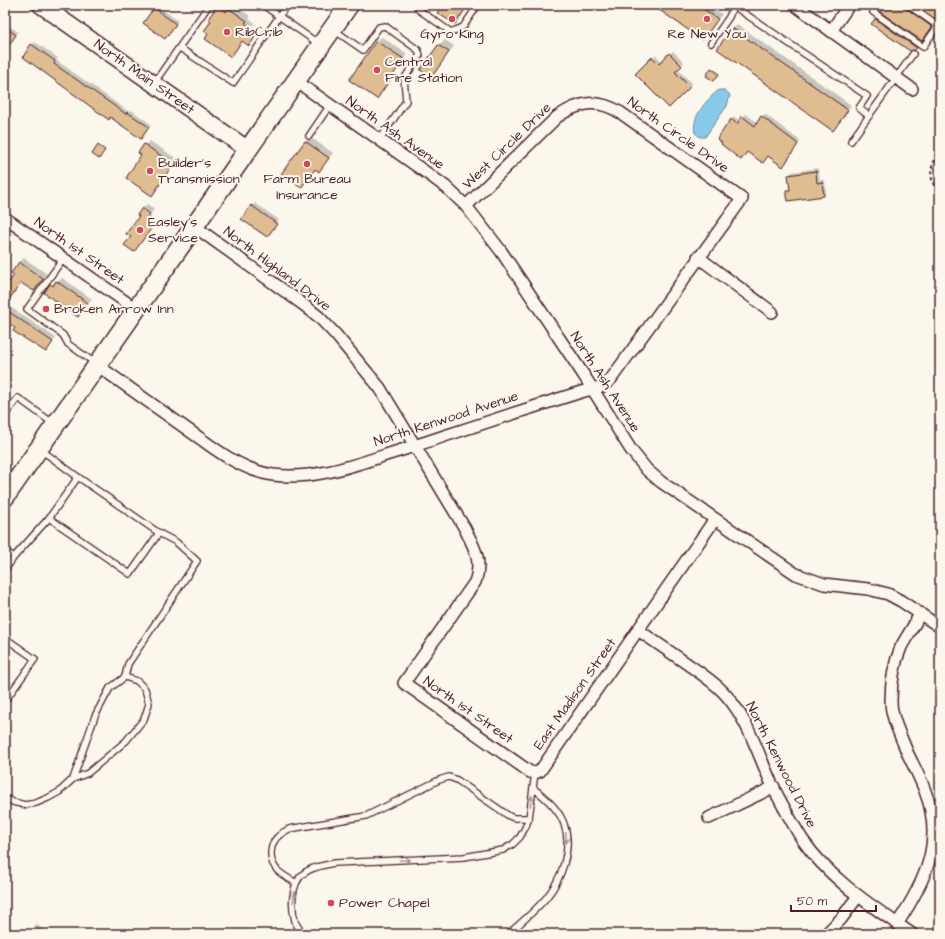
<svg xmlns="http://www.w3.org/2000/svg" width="945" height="939" font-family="'Architects Daughter',sans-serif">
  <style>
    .water { fill: #88cae9; stroke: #6f869d }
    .shadow { fill: #0003 }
    .building { fill: #dfbd91; stroke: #4a1f2b }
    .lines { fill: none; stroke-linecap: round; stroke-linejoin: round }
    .service-casing { stroke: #4a1f2b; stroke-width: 8 }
    .minor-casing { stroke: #4a1f2b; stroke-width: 14 }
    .secondary-casing { stroke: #4a1f2b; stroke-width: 19 }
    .primary-casing { stroke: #4a1f2b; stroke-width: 21 }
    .path { stroke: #4a1f2b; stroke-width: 2; stroke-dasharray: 3 3; stroke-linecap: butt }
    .service { stroke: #fbf7ec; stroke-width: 5.5 }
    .minor { stroke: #fbf7ec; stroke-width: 11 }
    .secondary { stroke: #fbf7ec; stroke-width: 16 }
    .primary { stroke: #fbf7ec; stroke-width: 18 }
    .oneway { fill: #ab9695 }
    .poi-dot { fill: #d1495b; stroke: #fbf7ec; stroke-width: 1.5 }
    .labels { text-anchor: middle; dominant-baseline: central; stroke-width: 4; stroke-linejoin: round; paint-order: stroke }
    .poi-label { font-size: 14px; fill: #4a1f2b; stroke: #fbf7ec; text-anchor: start }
    .street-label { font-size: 14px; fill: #4a1f2b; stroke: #fbf7ec }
  </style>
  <rect width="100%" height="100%" fill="#fbf7ec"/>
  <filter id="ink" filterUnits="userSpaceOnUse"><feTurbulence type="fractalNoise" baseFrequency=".025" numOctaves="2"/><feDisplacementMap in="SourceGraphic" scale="8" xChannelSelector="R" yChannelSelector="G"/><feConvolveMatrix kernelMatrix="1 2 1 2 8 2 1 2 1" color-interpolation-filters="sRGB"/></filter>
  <g filter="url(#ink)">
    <path class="water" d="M 719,90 L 725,90 L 730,95 L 727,106 L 705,137 L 700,137 L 695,133 C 691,117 707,99 719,90 Z"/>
    <g class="shadow">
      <polygon points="220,5 227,5 230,8 234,5 250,16 249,19 255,23 251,27 259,33 249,45 243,41 231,56 210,34 212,21"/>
      <polygon points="444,5 469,5 461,17 455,23"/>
      <polygon points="653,5 708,5 722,14 703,39"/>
      <polygon points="886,5 911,5 935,22 926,35"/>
      <polygon points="917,5 940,5 940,15 937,19"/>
      <polygon points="158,6 178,21 165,38 145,23"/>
      <polygon points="880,15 919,45 915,49 873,24"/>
      <polygon points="5,23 18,32 5,50"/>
      <polygon points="737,24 851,105 837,125 733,29"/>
      <polygon points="382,37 407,54 381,93 351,80 377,41"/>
      <polygon points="445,40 454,46 437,70 431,76 439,46"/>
      <polygon points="35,42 58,58 56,60 129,112 131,110 151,124 144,135 111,116 32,45"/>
      <polygon points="673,51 684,62 677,69 692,83 669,107 636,74 656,55 662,62"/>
      <polygon points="713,68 719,72 715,78 712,69"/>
      <polygon points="746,114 758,123 765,114 800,141 786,163 732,120 734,117 740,121"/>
      <polygon points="310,137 333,153 323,166 319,171 316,168 301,187 282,173"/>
      <polygon points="150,141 177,159 156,190 152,194 142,155 145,145"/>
      <polygon points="818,168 820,180 825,180 826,193 824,195 788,191 791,188 789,175 792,172"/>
      <polygon points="255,203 279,220 269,233 242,219"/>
      <polygon points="147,204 154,209 149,216 156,221 134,251 132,236 140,216 138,214"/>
      <polygon points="24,258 47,274 38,285 22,282 6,304 56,338 46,351 5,320 5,290 15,275 20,262"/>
      <polygon points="62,278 92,299 78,316 45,293 56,280 58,281"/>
      <polygon points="36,924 46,932 45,934 29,934"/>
    </g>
    <g class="building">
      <polygon points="443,5 468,5 455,24 437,13"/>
      <polygon points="652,5 698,5 718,19 703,40"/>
      <polygon points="884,5 904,5 906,8 932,27 922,41 880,12"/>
      <polygon points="915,5 934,5 940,9 940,15 937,20"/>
      <polygon points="217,6 226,12 228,8 247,21 245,23 251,28 248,32 255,37 249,46 242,41 231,57 205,39 208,34 204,31 211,21 208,19"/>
      <polygon points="154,8 176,24 165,39 143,23"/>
      <polygon points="875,19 917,48 915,50 910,51 871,24"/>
      <polygon points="5,27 16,35 5,51"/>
      <polygon points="732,28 848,110 833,131 717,49"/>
      <polygon points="376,41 404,59 377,99 349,80"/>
      <polygon points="31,44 55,61 54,64 126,114 127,112 149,127 141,139 110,117 109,120 23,57"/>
      <polygon points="438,45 449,52 431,78 420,70"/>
      <polygon points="669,53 682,66 675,72 690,87 669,108 635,74 652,57 659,64"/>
      <polygon points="711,68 719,74 714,81 706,76"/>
      <polygon points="742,116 755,126 761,116 798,144 783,167 768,156 763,163 747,152 741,160 721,144 722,143 717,139 731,119 737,124"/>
      <polygon points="305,141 329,158 319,172 315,169 301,188 281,174"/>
      <polygon points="144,144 173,164 152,196 126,178 141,155 138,153"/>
      <polygon points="98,145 105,150 99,159 92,154"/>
      <polygon points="816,171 817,183 822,182 824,196 788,201 786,190 790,190 788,175"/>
      <polygon points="251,205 277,224 267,237 241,219"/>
      <polygon points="142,208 150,214 145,221 153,226 134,252 124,245 131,237 126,234 139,216 137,215"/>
      <polygon points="19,262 43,279 34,291 21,283 5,305 5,288 14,275 11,273"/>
      <polygon points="56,281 88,303 78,317 44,293 50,284 53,286"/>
      <polygon points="5,309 53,342 46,352 13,331 15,328 5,321"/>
    </g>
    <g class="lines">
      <defs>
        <g id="service">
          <polyline points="263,5 319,44"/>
          <polyline points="416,5 419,10 451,32 463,27 478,5"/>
          <polyline points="732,5 867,96 859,108 869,116"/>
          <polyline points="878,5 873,12 923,47 940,23"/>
          <polyline points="908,5 938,26"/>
          <polyline points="334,30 363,50 379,27 385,26 418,50 420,55 404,79 406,101 380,139"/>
          <polyline points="711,43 729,17 734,5"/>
          <polyline points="180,48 233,83 287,5"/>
          <polyline points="154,83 209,5"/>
          <polyline points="309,136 330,105"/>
          <polyline points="851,141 913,54"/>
          <polyline points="63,259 27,309 63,335 68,344 95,363"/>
          <polyline points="5,415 18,398 54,424"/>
          <polyline points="41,450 78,477 159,533 176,542 197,561 128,664 125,677"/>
          <polyline points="78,477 49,518 130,574 159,533"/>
          <polyline points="5,551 14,557"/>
          <polyline points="5,570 14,557 49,518"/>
          <polyline points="5,638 35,659 5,701"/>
          <polyline points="5,798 13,802 25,805 36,803 48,798 59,792 73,779 88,773 126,741 144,719 149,704 145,689 137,681 125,677 110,688 95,716 73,779"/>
          <path d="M 296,883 C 290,879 283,876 277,870 C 268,860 269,842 281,834 C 283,832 286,831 289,829 L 366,816 L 439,780 L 449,777 L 457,780 L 509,816 L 514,818 L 529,818"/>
          <path d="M 303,934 C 300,930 296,925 295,921 C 291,907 291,884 303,874 C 311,867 325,865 335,863 L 464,857 L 503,850 L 513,844 L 520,837 L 525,828 L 529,818 L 535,773"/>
          <path d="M 508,934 C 521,923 534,912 546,898 C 561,880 573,849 564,824 C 559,809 545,797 533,788"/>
        </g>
        <g id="minor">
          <polyline points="795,5 912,89"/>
          <polyline points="831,31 849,5"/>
          <polyline points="296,81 431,176 446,187 466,206 501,251 583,374 631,450 647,470 661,482 796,574 824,584 868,589 888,594 901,601 940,627"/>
          <polyline points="5,218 136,309"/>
          <path d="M 194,226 L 304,305 L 319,317 L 336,335 L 380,388 L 464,527 C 474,547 483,560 475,582 L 404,683 L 530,772 L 535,773 L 540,771 L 715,519"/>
          <polyline points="698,257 772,312"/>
          <path d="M 97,365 L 215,449 C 232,461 252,472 273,475 C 319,481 365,461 408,448 C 466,429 523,410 581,392 L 603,386 L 611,379 L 742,199 L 621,113 C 597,98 579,102 557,117 L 466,206"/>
          <path d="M 638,630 C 654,641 670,652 686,663 C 700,673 715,682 726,695 C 749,721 759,757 774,789 C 783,806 792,823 802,839 C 830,880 872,906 912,934"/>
          <polyline points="709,818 774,787"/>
          <path d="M 897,924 C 925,882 945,841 925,791 C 920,777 913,765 907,752 C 901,736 891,718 891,701 C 891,683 894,664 901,647 C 907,636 915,625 920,613"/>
          <polyline points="826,934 841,919 858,896"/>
        </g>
        <polyline id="secondary" points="41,5 247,149"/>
        <polyline id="primary" points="5,497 349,5"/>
      </defs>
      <use href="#service" class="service-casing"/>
      <use href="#minor" class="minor-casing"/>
      <use href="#secondary" class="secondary-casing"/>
      <use href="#primary" class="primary-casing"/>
      <path class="path" d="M 940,149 C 932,165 925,177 940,191"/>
      <use href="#service" class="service"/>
      <use href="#minor" class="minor"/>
      <use href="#secondary" class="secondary"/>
      <use href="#primary" class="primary"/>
    </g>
    <defs><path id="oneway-solid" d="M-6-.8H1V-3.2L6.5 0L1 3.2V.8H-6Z"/></defs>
    <g class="oneway">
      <use href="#oneway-solid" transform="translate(531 801) rotate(-82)"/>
      <use href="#oneway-solid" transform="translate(566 838) rotate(88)"/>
      <use href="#oneway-solid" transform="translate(405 860) rotate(-2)"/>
      <use href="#oneway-solid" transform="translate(294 897) rotate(-80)"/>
    </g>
  </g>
  <g class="poi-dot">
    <circle cx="452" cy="19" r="4"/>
    <circle cx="707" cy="19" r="4"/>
    <circle cx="227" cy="32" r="4"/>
    <circle cx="377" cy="70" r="4"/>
    <circle cx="307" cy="164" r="4"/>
    <circle cx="150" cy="171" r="4"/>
    <circle cx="140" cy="230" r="4"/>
    <circle cx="46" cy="309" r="4"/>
    <circle cx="331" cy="903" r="4"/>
  </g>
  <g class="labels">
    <g class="poi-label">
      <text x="235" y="32">RibCrib</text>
      <text x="452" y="34" text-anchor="middle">Gyro King</text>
      <text x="707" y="34" text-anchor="middle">Re New You</text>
      <text x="385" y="62">Central<tspan x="385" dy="16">Fire Station</tspan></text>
      <text x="158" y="163">Builder's<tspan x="158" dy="16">Transmission</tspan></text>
      <text x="307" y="179" text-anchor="middle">Farm Bureau<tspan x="307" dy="16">Insurance</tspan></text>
      <text x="148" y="222">Easley's<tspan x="148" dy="16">Service</tspan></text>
      <text x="54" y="309">Broken Arrow Inn</text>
      <text x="339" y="903">Power Chapel</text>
    </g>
    <g class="street-label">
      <text transform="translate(144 77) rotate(35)">North Main Street</text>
      <text transform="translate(395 133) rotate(35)">North Ash Avenue</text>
      <text transform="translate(678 135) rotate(35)">North Circle Drive</text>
      <text transform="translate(507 146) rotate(-44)">West Circle Drive</text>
      <text transform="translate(79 251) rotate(35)">North 1st Street</text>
      <text transform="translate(277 269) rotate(37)">North Highland Drive</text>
      <text transform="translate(605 382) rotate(57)">North Ash Avenue</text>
      <text transform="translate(446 419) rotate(-18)">North Kenwood Avenue</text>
      <text transform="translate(575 694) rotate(-55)">East Madison Street</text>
      <text transform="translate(468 710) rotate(35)">North 1st Street</text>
      <text transform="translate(781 765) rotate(63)">North Kenwood Drive</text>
    </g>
  </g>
  <rect width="945" height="939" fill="none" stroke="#fbf7ec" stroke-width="20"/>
  <rect x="10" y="10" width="925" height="919" fill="none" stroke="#4a1f2b" stroke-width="1.5" filter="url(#ink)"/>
  <path d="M791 905v6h85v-6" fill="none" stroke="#4a1f2b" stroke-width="2"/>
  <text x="797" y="905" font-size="12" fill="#4a1f2b" stroke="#fbf7ec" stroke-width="3" paint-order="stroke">50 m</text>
</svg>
